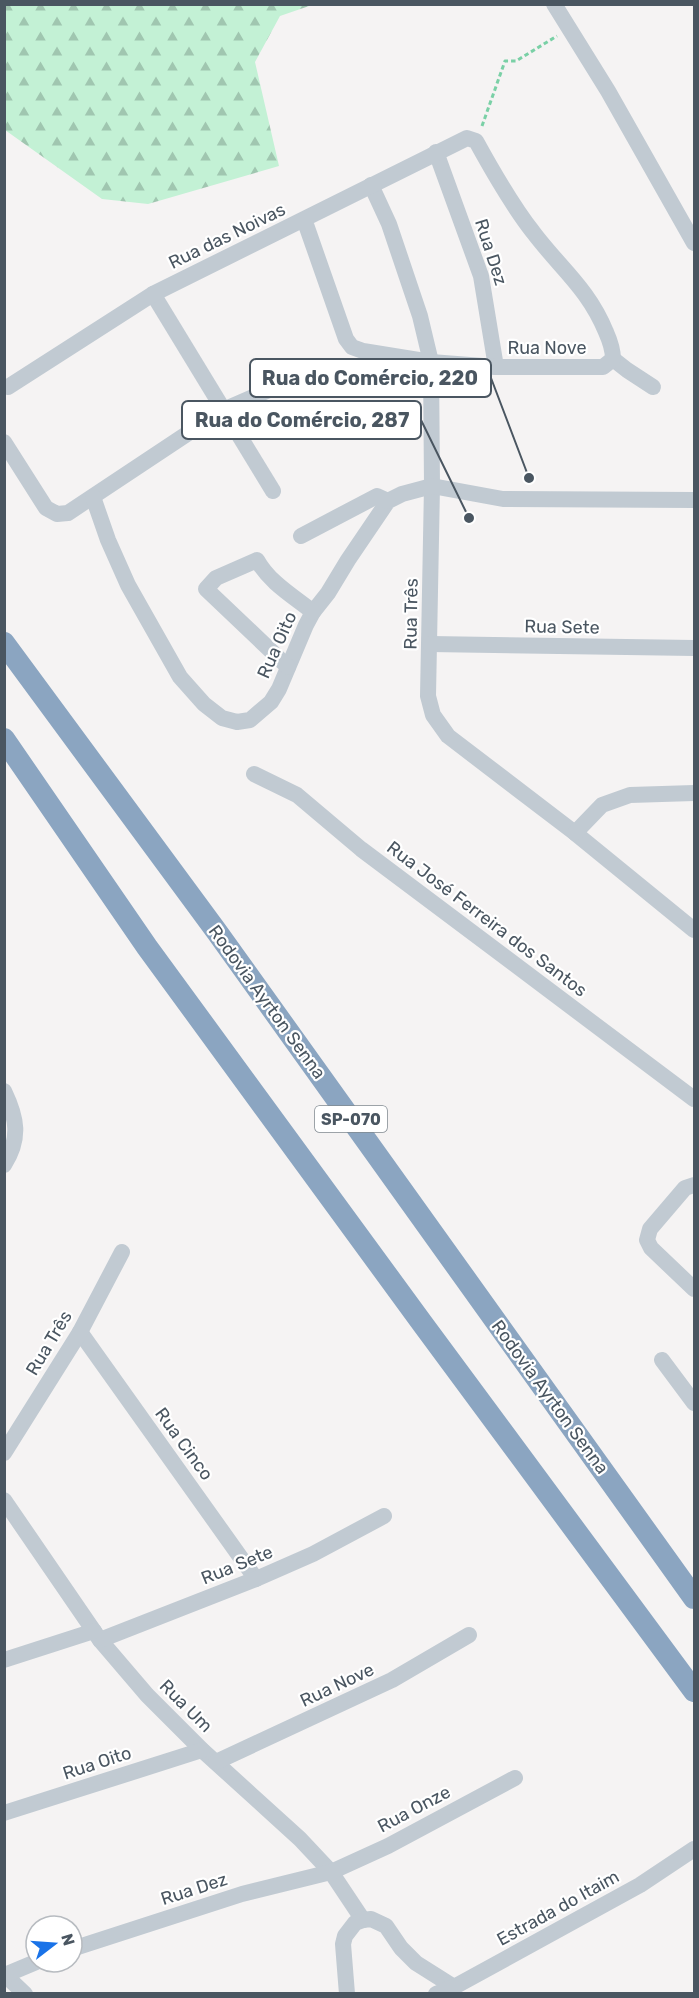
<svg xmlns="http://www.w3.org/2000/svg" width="699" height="1998" font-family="Rubik,sans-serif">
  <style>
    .forest { fill: url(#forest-firs) }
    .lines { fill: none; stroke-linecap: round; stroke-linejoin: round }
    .path { stroke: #7ad0a6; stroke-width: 3; stroke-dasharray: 4.5 3; stroke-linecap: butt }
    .minor { stroke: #c1cad2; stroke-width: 16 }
    .highway { stroke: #8ba5c1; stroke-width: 22 }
    .labels { text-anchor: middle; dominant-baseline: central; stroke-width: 4.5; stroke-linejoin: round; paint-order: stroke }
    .shield { fill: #fff; stroke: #808990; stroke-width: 1.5 }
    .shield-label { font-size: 16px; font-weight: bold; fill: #4a5661 }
    .street-label { font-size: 18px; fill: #4a5661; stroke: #fff }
    .leader { fill: none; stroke: #4a5661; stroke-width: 2 }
    .callout-dot { fill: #4a5661; stroke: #fff; stroke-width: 2 }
    .callout { fill: #fff; stroke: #4a5661; stroke-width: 2 }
    .callout-label { font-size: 20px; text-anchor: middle; font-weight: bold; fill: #4a5661 }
  </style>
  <defs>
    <pattern id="forest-firs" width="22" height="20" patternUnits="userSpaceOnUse" patternTransform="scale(1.5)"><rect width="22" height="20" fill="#c3f1d5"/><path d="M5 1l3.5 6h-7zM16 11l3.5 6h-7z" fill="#a0c6b0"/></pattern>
  </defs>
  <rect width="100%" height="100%" fill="#f5f3f3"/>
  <polygon class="forest" points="5,4 312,5 280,16 255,62 279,166 148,204 102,199 5,130"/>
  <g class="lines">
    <polyline class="path" points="482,126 505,61 516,61 557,36"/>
    <g class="minor">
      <polyline points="554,4 608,91 694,243"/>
      <polyline points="436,152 481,276 496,367"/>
      <polyline points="371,185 389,224 420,316 431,362 432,486 428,696 433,715 448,736 575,833 694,930"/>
      <polyline points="153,294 273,491"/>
      <polyline points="613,359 627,370 653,387"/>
      <path d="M 8,387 L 153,294 L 467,138 L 476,141 C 493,172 511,204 533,232 C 560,268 588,288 606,332 C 610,341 613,349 613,359 L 603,367 L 496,367 L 431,362 L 363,351 L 352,347 L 346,339 L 304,219"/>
      <polyline points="4,442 46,508 57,514 68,513 223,410 276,387"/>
      <polyline points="93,497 108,540 128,585 180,677 204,704 222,718 237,722 250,720 271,702 279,689 306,625 313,612 328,593 348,560 388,501 402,494 432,486 503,499 694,500"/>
      <polyline points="301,536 377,496 388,501"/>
      <polyline points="430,644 694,648"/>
      <path d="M 288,667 L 206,589 L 216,578 L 257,560 C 269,582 293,596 313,612"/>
      <polyline points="254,774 297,795 361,849 694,1099"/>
      <polyline points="575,833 602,805 630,795 694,793"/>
      <path d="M 4,1091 C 17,1118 21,1138 4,1165"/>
      <polyline points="694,1185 685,1188 650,1229 647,1240 651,1248 694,1289"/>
      <polyline points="80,1332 256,1579"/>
      <polyline points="662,1360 694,1403"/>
      <polyline points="4,1453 80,1332 122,1252"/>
      <polyline points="4,1500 100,1640 147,1695 202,1750 300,1839 331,1872 363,1920"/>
      <polyline points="100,1640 256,1579 313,1554 384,1516"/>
      <polyline points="4,1660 94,1631"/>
      <polyline points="216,1762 392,1680 469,1635"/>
      <polyline points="4,1813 202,1750"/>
      <polyline points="72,1949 242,1894 331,1872 388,1846 515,1778"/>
      <polyline points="4,1974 25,1994"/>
      <polyline points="5,1975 36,1962"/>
      <polyline points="347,1994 343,1944 345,1936 355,1923 363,1920 371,1919 386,1926 401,1948 416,1963 454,1987"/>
      <polyline points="436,1994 454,1987 640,1885 694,1849"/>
    </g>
    <g class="highway">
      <polyline points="4,643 217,932 694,1598"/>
      <polyline points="4,739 147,947 422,1323 694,1691"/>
    </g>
  </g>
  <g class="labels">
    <rect class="shield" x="315" y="1106" width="72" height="26" rx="4.5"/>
    <g class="shield-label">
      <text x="351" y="1119">SP-070</text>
    </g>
    <g class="street-label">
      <text transform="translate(227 236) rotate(-26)">Rua das Noivas</text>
      <text transform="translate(491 252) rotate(72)">Rua Dez</text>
      <text x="547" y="348">Rua Nove</text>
      <text transform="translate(411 614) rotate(-89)">Rua Três</text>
      <text transform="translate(562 627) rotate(1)">Rua Sete</text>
      <text transform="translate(277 645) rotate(-66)">Rua Oito</text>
      <text transform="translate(487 919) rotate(37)">Rua José Ferreira dos Santos</text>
      <text transform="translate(267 1002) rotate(54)">Rodovia Ayrton Senna</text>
      <text transform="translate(49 1343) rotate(-59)">Rua Três</text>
      <text transform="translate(550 1397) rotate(54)">Rodovia Ayrton Senna</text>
      <text transform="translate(184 1444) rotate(54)">Rua Cinco</text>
      <text transform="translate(237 1565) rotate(-22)">Rua Sete</text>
      <text transform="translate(337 1685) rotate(-25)">Rua Nove</text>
      <text transform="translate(186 1706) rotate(45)">Rua Um</text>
      <text transform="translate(97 1763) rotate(-18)">Rua Oito</text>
      <text transform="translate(414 1809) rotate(-28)">Rua Onze</text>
      <text transform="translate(194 1889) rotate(-18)">Rua Dez</text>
      <text transform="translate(558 1908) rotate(-29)">Estrada do Itaim</text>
    </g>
  </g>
  <path class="leader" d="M529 478L491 378M469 518L421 420"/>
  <g class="callout-dot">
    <circle cx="529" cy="478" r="6"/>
    <circle cx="469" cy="518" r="6"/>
  </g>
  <g class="callout">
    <rect x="250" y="359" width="241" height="38" rx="6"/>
    <rect x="182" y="401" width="239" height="38" rx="6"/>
  </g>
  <g class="callout-label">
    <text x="370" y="385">Rua do Comércio, 220</text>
    <text x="302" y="427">Rua do Comércio, 287</text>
  </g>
  <rect width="699" height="1998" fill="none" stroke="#4a5661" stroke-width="12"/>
  <g transform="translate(54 1944) rotate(73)"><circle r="28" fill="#ffffff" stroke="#b7bbc0" stroke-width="1.5"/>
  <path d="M0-4.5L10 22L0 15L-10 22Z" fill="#1a73e8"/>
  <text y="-9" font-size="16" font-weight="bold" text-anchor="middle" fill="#4a5661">N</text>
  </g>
</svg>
